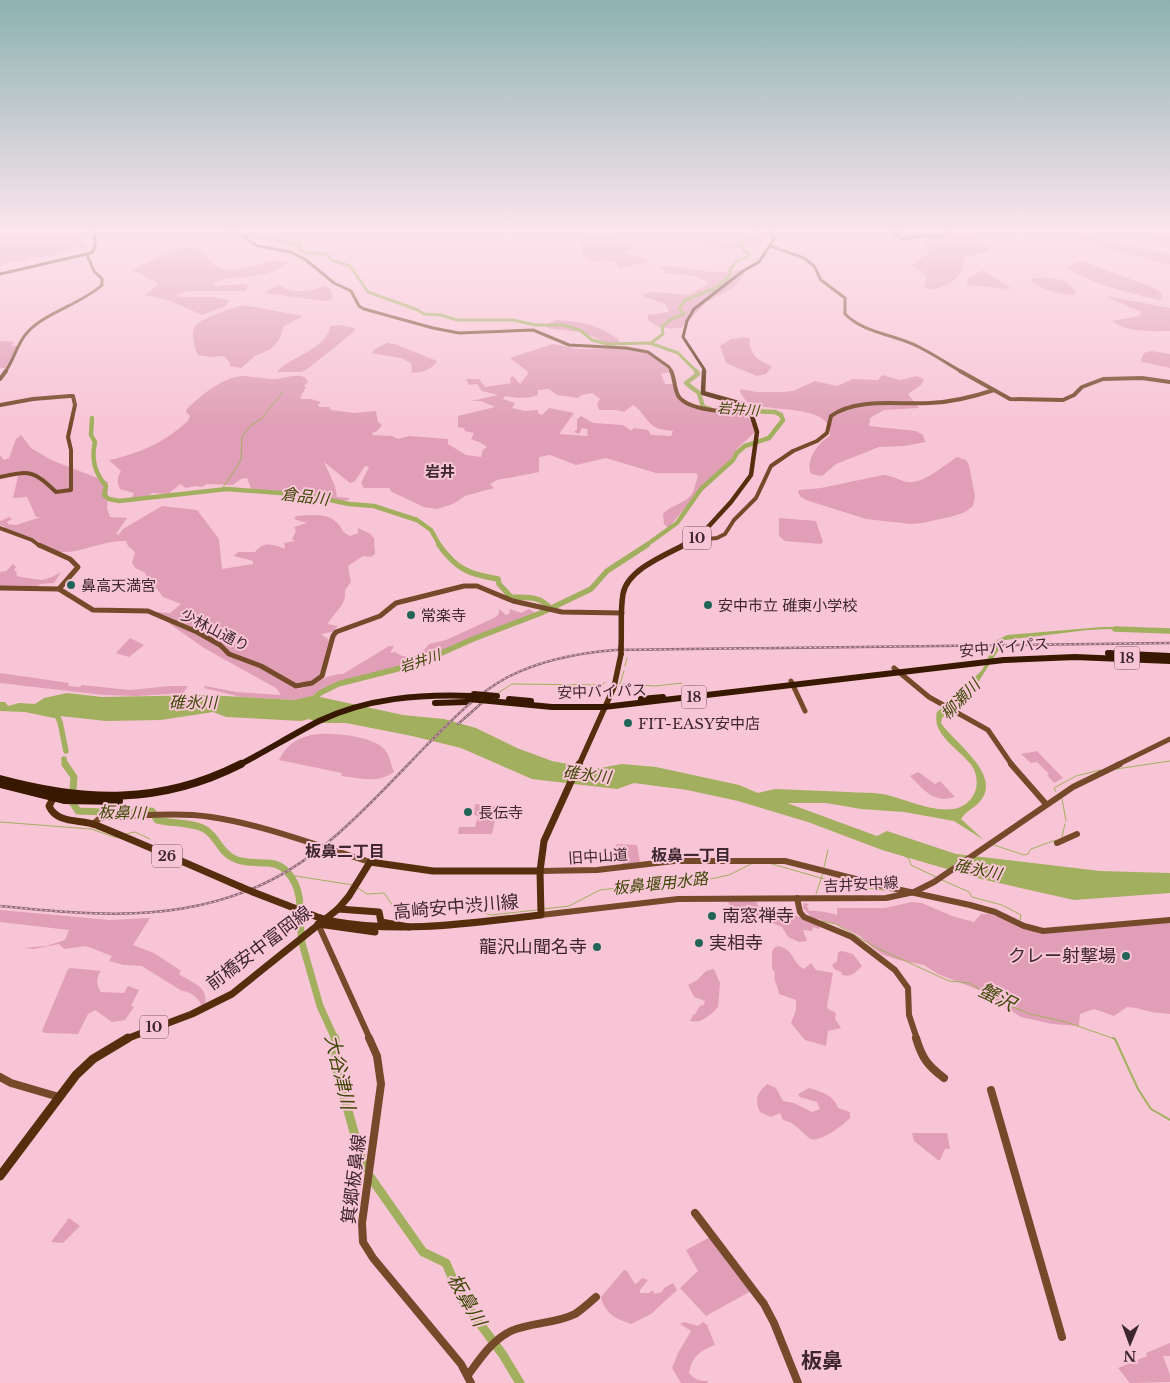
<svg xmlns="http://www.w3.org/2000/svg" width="1170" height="1383" font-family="'Libre Baskerville','Noto Sans JP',serif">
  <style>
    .green { fill: #e09fb6; fill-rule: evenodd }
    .water { fill: #a2af5e }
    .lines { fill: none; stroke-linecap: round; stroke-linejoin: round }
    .stream-far1 { stroke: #a2af5e; stroke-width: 1 }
    .stream { stroke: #a2af5e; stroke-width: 2 }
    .river-far4 { stroke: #a2af5e; stroke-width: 3 }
    .river-far3 { stroke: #a2af5e; stroke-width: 4.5 }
    .river-far2 { stroke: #a2af5e; stroke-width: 5.5 }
    .river-far1 { stroke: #a2af5e; stroke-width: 7 }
    .river { stroke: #a2af5e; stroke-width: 9 }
    .secondary-far4 { stroke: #744a2b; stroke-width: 3 }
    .secondary-far3 { stroke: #744a2b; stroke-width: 4 }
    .secondary-far2 { stroke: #744a2b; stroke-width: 5 }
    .secondary-far1 { stroke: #744a2b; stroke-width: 6 }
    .secondary { stroke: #744a2b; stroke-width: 8 }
    .primary-far4 { stroke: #552e0d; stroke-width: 3 }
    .primary-far3 { stroke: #552e0d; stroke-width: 4.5 }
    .primary-far2 { stroke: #552e0d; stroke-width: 5.5 }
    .primary-far1 { stroke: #552e0d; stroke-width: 7 }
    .primary { stroke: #552e0d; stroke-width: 9 }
    .highway-far1 { stroke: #391800; stroke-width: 6 }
    .highway { stroke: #391800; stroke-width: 8 }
    .rail-casing { stroke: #926e7a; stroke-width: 2.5 }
    .rail { stroke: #f8c5d6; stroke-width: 1; stroke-dasharray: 2.5; stroke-linecap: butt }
    .primary-bridge-far1 { stroke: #552e0d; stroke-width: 5.5 }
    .primary-bridge { stroke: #552e0d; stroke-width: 7 }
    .highway-bridge { stroke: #391800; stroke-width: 6 }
    .poi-dot { fill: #206557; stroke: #f8c5d6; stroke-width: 2 }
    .labels { text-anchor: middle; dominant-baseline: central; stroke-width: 4; stroke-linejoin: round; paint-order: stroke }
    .far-water-label { font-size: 14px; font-style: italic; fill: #404808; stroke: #f8c5d6 }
    .shield { fill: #f8c5d6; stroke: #765661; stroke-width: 1 }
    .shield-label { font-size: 14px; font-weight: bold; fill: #3e262f }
    .far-quarter-label { font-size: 15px; font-weight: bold; fill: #3e262f; stroke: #f8c5d6 }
    .poi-label { font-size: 15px; fill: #3e262f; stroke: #f8c5d6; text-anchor: start }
    .street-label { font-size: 15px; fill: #3e262f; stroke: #f8c5d6 }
    .water-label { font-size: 16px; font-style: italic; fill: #404808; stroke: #f8c5d6 }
    .neighbourhood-label { font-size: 16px; font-weight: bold; fill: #3e262f; stroke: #f8c5d6 }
    .near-street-label { font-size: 18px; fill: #3e262f; stroke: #f8c5d6 }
    .near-poi-label { font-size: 18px; fill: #3e262f; stroke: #f8c5d6; text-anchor: start }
    .near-water-label { font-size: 19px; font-style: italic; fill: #404808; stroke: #f8c5d6 }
    .near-quarter-label { font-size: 21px; font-weight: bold; fill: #3e262f; stroke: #f8c5d6 }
  </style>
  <rect width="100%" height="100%" fill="#f8c5d6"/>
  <g class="green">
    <polygon points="0,232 85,232 81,236 83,243 87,246 85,251 80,247 73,248 62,253 43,257 30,257 26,261 4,263 0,266"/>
    <path d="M 731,232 L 765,232 L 770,237 C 757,249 719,253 702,243 L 709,239 L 737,239 L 738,237 Z"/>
    <path d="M 929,232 L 980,232 L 980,236 L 990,251 C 979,256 959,251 963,270 C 953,283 942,291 925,288 L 924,284 L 927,279 L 923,273 L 911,265 L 928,254 L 930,250 L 922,241 L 929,237 Z"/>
    <path d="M 1133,232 C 1146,232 1158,232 1170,236 L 1170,247 Z"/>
    <polygon points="1080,233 1126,246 1170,254 1170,265 1083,241 1076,237"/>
    <path d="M 592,237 C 606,239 623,236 635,244 L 624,254 L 646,258 L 647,262 L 619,269 L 616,263 L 608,260 L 594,262 L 580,254 L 583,251 L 581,243 L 586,238 Z"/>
    <path d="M 185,248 C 188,248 193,247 196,249 C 211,254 208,269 231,270 C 247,271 275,255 288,263 C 267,280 237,274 214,282 L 213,285 L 217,286 L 241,284 L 248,285 L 246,291 L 187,291 L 178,295 L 179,297 L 212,297 L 229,300 L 226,306 L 202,315 L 168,300 L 144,295 L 153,289 L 158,283 L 132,270 L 173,250 Z"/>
    <path d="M 1082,261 L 1154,288 L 1160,292 L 1163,298 L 1159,300 C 1138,295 1081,282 1067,266 Z"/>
    <path d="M 662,267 C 681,265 700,272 719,272 C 728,273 739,267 746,272 L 734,287 L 707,302 L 681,328 C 668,329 659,329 648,320 L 648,315 L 668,312 L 668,309 L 665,304 L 643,296 L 642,294 L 653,292 L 690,295 L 709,283 L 696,276 L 665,273 L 667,271 L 659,269 Z"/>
    <polygon points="982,270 1010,287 1009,289 967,285 968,279"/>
    <path d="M 1033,278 C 1048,277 1068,277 1076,293 L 1071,295 C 1060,294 1039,289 1031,280 Z"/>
    <path d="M 278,285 C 294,294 308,292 325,286 L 330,289 L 333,296 L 331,300 L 325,301 L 264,293 Z"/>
    <path d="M 1105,296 L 1170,308 L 1170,331 C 1151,331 1129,333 1112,321 L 1140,316 L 1141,312 Z"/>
    <path d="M 243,305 L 303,316 L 284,326 L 279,340 L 271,349 L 255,356 L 241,368 L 230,366 L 230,363 L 224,356 L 211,357 L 198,355 C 195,349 191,335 194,328 C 197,319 233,308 243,305 Z"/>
    <path d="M 556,320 C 578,321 601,325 619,340 L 619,343 L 616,345 L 608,344 L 585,333 L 547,328 L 547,324 Z"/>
    <path d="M 339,325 L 355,328 L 355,331 L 306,370 L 301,372 L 277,372 C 288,358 330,347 330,326 Z"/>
    <path d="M 746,337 L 750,339 C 748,355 760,361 772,367 L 766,374 L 757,376 L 726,363 L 720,346 L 731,339 Z"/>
    <polygon points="0,341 14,342 11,346 18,346 6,368 0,368"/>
    <path d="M 387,343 L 395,344 L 437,361 C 432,370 422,372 412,373 L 411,363 L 401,358 L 371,353 L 375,349 Z"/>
    <path d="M 553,344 L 580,349 L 625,348 L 647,353 L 668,367 L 669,372 L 661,374 L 665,384 L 674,384 L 679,399 L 712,412 L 745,415 L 755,424 L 756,431 L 738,448 L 731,459 L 700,488 L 690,502 L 668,528 L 664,524 L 663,514 C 671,504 687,504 693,492 C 695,487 696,481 698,476 L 696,473 L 656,473 L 606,458 L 576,465 L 550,455 L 539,457 L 539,472 L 497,480 L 490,484 L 494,488 L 465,496 L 453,504 L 437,509 L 424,507 L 392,492 L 389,488 L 364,488 L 361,483 L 369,467 L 365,466 L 355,481 L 350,483 L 324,462 L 335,486 L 337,497 L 350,498 L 348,500 L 341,501 L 313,494 L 251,489 L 247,478 L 241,479 L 233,485 L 207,484 L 202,487 L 195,486 L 186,488 L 180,484 L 168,494 L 152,493 L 147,497 L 131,499 L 134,493 L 120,489 C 117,483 117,477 121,471 L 109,460 C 141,453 163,443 188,421 L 190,416 L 186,412 L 187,409 C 200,396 223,377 242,376 C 253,376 265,380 276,379 C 286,378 297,373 306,378 L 308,382 L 304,386 L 306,387 L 300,398 L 302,399 L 311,399 L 321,402 L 318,405 L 319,407 L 329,407 L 331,410 L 354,413 L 376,411 L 378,422 L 382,425 L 377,431 L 372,433 L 373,435 L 392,436 L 398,439 L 409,436 L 448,439 L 448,444 L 466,455 L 481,457 L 483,450 L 487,447 L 481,443 L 471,439 L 474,433 L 465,431 L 464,428 L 458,427 L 458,416 L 495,407 L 481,401 L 471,401 L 498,395 L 482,391 L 477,384 L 469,385 L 466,379 L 479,379 L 485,387 L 511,383 L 510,378 L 513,376 L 520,384 L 528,374 L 527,371 L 510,358 ZM 549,389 L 557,395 L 578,398 L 582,395 L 592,393 L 600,399 L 597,404 L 599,410 L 616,410 L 624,412 L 633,405 C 643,411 647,424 657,428 C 662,430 668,430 673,431 L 671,436 L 651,435 L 648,430 L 633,428 L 632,431 L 623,425 L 593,423 L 581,416 L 577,419 L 577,429 L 574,432 L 579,434 L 582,428 L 587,429 L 588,436 L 559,434 L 574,413 L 549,408 L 542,415 L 538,413 L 538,410 L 525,411 L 512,408 L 515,403 L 503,399 L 505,396 C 517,398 527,399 538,395 L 538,390 Z"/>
    <polygon points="1151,351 1170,354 1170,368 1142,362 1141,359 1144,353"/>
    <path d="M 882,375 L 900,380 L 916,376 L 924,379 L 921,385 L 908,394 L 919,408 L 884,410 L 870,418 L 869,426 L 916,431 L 923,435 L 925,442 L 904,446 L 879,447 L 836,464 L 822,476 L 811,474 C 805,461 818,442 830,436 C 834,403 770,413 750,403 C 745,401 743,397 740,392 L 741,389 L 756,392 L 783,392 L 793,391 L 815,381 L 837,386 L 853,379 L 878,380 Z"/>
    <path d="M 21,435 L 31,448 L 51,460 L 108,482 L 107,508 L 110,517 L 127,518 L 116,534 L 118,535 L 123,529 L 162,506 L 197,510 L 219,539 L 222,569 L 253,564 L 253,561 L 234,556 L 238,552 L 255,552 C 263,541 273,544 285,549 L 284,543 L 295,541 L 292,539 L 296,531 L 294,527 L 307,523 L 294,519 L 296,516 C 311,515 329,512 339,525 C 343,530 343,533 350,536 L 358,533 L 358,528 L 369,533 L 374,538 L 375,554 L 371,557 L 363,556 L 348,566 L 351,582 L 345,590 C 347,606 334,611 328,624 L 338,626 L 332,632 L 321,634 L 329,640 L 320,675 L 306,683 L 297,684 L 231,653 L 155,612 L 170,613 L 181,604 L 163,597 L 144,572 L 135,568 L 132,563 L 135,552 L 128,546 L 126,541 C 103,540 83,553 60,552 C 49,551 44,544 36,540 C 27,535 15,533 5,530 L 4,526 L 0,525 L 0,521 L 9,517 L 12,519 L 7,522 L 8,524 L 16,525 L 41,517 L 36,517 L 27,497 L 13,498 L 18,476 L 21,471 L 0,475 L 0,455 L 4,460 L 9,458 L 16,439 Z"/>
    <path d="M 957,457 L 966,460 L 969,465 L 975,496 L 973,506 L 965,512 L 954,516 L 922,523 L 911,524 L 866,519 L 806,500 L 800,496 L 798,492 L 799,490 L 821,488 L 883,475 C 892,475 898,480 907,482 C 924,484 943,466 957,457 Z"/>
    <polygon points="779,518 816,521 823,542 821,544 785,541 779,536"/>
    <polygon points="13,564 16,567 14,570 17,572 16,575 20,577 42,580 52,577 61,572 54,583 41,584 34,588 0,587 0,572 6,571"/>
    <path d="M 499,609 L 506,615 L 509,614 L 510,609 L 521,613 L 529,609 L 536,613 L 542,611 L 420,662 L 341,682 L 309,697 L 295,700 L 241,697 L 204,688 L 205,686 L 236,692 L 281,695 L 276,688 L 204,648 L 167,622 C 186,629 210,636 223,652 L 260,667 L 297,689 C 314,687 327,673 343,674 L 389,646 L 394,646 L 390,653 L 395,652 L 402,656 L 413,657 L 425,649 L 429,644 L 446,640 L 494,618 L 499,614 Z"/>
    <polygon points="130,638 144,645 129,657 116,653"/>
    <polygon points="0,673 69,683 68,686 80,687 82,685 130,690 170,686 188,686 183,693 138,696 103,695 0,683"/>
    <path d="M 318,734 C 334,733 374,736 385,750 C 390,756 391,765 394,772 C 376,784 362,778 341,776 L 342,773 L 279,760 C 287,744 299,736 318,734 Z"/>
    <polygon points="1037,751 1063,778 1054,783 1047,775 1049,774 1037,762 1031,763 1021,754"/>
    <path d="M 918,772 L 935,784 L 940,781 L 955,797 C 934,804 923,789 910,776 Z"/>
    <polygon points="475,804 498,807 492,834 458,834 459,827 475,827 478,816 474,815"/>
    <polygon points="616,844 637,845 640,862 622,865 621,850 617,850"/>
    <path d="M 725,901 L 756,901 L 762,915 L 765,915 L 768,910 L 780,912 L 788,917 C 799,912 808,923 820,926 L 819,929 L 813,927 L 812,931 L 803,930 L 807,941 L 799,942 L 788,937 L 782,927 L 760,918 L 735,917 L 734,913 L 738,910 L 730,909 L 729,903 Z"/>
    <path d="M 912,902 L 922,903 L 952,916 L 974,922 L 981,914 L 989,914 L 1004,918 L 1041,934 L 1170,922 L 1170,1014 L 1151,1012 L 1136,1008 L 1127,1007 L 1114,1016 L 1094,1009 L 1080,1014 L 1079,1026 L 1052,1024 L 1021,1017 L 979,990 L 938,974 L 924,965 L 899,960 L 883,955 L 872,947 L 860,936 L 836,924 L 811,917 L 803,908 L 804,903 L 809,904 L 807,906 L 809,911 C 818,910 829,913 837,915 L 837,908 L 885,908 Z"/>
    <path d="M 0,910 L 110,920 L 150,918 L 133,945 L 154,953 L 181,971 L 179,974 C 187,980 204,985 205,996 C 206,999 205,1002 205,1005 L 202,1006 C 197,997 192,992 182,991 L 142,966 L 124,965 L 109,961 L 112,956 L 86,946 L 64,949 L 59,944 L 34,949 L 23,948 L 46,946 L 65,940 L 69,930 L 0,922 Z"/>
    <path d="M 778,946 C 795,950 792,963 804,969 L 811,963 L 816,970 L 833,973 L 827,1006 L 828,1009 L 836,1013 L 835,1019 L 841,1028 L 828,1031 L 826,1046 L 805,1040 L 791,1023 L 796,1010 L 796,1000 L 779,994 C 778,985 773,982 775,972 L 772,969 L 772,952 L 774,948 Z"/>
    <path d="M 842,951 L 853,954 L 862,966 C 856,972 851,978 842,975 L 841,972 L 834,969 L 832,965 L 837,961 L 838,952 Z"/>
    <path d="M 71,968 L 101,971 C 96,978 96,984 101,992 L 124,993 L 128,986 L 139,990 L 131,1006 L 134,1007 L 125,1020 L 112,1022 L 95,1010 L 88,1014 L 78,1034 L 45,1033 L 42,1031 L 68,969 Z"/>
    <path d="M 714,969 L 720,983 L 718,1007 C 710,1015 702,1024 690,1021 L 693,1015 L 695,1014 L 700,1006 L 704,1005 L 705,1001 L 694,997 L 688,985 L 696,981 L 706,971 Z"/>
    <path d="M 767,1084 L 776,1088 L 783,1101 L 794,1103 L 812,1112 L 820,1109 L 817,1102 L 800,1097 L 798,1094 L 809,1088 C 822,1092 834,1095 838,1108 L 850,1112 L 850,1118 C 843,1125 818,1145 809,1138 C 800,1131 796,1123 783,1120 L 780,1113 L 771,1117 L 760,1112 C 754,1099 757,1094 767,1084 Z"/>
    <polygon points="912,1133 947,1133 950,1149 945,1149 940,1160 938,1160 914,1141"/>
    <polygon points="69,1218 80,1226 63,1243 51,1242"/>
    <polygon points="710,1237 751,1291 706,1316 680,1288 698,1271 686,1250"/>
    <path d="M 624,1270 L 627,1271 L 635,1284 L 637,1283 L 642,1278 L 648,1280 L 640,1290 L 640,1293 L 650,1293 L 652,1290 L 655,1294 L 662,1292 L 664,1288 L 673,1283 L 677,1290 L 651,1314 L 631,1324 C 616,1319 605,1314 601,1297 Z"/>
    <path d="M 684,1322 L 698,1326 L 703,1322 L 707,1325 L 715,1345 C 700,1351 692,1356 689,1373 C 695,1380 699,1381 708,1381 L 707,1383 L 681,1383 L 672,1368 L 678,1353 L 691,1331 L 680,1324 Z"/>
    <polygon points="1170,1343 1170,1356 1163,1356 1170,1375 1170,1382 1130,1383 1118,1368 1147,1356 1146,1353"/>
  </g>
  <path class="water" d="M 1102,627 L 1121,627 L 1123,632 L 1110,629 L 1088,630 L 1005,640 L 979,681 L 942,718 L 941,723 C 953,741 998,772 983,797 C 978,807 966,810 961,819 L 984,840 L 954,821 L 904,812 L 861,809 L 826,803 L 787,803 L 877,836 L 887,831 L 956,854 L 1100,871 L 1170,873 L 1170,893 L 1074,900 L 981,879 L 882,850 L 808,822 L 738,801 L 687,790 L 634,783 L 617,789 L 532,779 L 461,748 L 412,736 L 346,723 L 319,723 L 309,719 L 301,721 L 226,717 L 213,712 L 161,720 L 106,721 L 60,716 L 54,718 L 25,712 L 0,711 L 0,702 L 5,702 L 8,706 L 19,703 L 35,704 L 44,698 L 67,693 L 102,697 L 207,695 L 295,700 L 315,695 L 314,697 L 320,697 L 403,715 L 444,719 L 476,728 L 517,748 L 552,761 L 595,769 L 622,764 L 656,767 L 739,785 L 758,793 L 775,789 C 799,790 823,791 848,792 C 859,793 871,792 882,794 C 908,798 959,828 975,792 C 978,784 977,773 972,766 C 960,749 931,735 937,712 L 974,678 L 982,670 L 997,640 L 1007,635 Z"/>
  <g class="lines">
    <g class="stream-far1">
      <polyline points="222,489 241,460 242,437 250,426 261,419 282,393"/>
      <polyline points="625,666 627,658"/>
      <polyline points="620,684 624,671"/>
      <polyline points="623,684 655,686 682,683"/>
      <polyline points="498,693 512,684 602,685 605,682"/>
      <polyline points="1116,769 1170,761"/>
      <polyline points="1056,792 1054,788 1076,776 1100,770"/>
      <polyline points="1062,799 1066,821"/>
      <polyline points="0,822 91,829 117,838"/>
      <polyline points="126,834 135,832 150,839"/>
      <polyline points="1062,837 1065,824"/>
      <polyline points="994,845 1024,855 1028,854 1031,849 1056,840"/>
      <polyline points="903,855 909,859 911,865 936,877"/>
      <polyline points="772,864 849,886 892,891"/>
      <polyline points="824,867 828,850"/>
      <polyline points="289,875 353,885"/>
      <polyline points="942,880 969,892 972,897 1002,905 1021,915 1020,920"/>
      <polyline points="358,888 367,894 384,893 395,909 406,910 452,904 491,915 537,910"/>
      <polyline points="816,894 823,873"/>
      <polyline points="543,909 569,906 600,890 634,886 643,883 690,879 706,880 729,875 751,864"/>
      <polyline points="822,921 836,924 875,947 949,981 969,983 999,1001 1030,1014 1066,1022 1115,1039"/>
    </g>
    <polyline class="stream" points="1113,1038 1115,1039 1138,1089 1151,1109 1170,1120"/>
    <g class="river-far4">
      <polyline points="237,233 297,244 300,245 298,250 308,253 327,254 331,260 350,266 368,292 418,310 424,314 441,315 457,320 513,320 535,325 562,325 580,330 592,340 607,344 650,343 678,353 697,372"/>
      <polyline points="651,343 663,334 662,327 671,319 684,314 679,309 685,300 714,289 730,276 730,269 738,260 748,257 749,254 743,250 741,242 752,240 759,235 757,232"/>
    </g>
    <g class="river-far3">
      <polyline points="696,371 698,374 686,383 699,393 703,407 710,409"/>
      <path d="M 92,418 L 91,435 L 95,442 C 91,460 95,473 106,486 L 104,495 L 109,499 L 119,501 L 227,489 L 306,495 L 349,504 L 374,506 L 417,520 L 431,530 L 440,546"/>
      <polyline points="645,546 677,523 701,489 733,460 737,453 745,446 769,438 783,420 781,415 775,412 722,410"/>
    </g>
    <g class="river-far2">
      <path d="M 439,545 C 457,570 469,574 498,579 L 499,584 L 511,597 C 526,598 539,595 550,608"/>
      <polyline points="1115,629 1170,631"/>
      <polyline points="310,702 320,693 338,684 417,664 473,639 541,613 591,589 607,571 647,545"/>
      <polyline points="55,711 60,722 66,751"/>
      <polyline points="64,759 65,765"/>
    </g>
    <g class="river-far1">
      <path d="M 65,764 L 74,777 L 72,802 L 78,811 L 134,813 L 152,811 L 157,820 C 172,824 194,822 206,830 C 218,838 220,852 233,858 C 244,864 256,862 268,863 C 289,864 299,886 300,905"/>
      <polyline points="300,920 302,943 320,1006 335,1039"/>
    </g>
    <g class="river">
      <polyline points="335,1038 337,1071 364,1168"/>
      <polyline points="371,1178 423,1252 446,1263 461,1298 503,1355 520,1383"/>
    </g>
    <g class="secondary-far4">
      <polyline points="233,232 245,236 249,241 258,246 291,252 306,260 334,283 351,291 359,306 364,309 433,328 459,333 533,330 569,345 626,348 648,352 669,367 672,372"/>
      <path d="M 896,232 L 894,234 C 903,243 910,237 921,236 C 928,235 935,237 942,237 L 948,232"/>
      <path d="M 770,246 L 804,258 L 814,266 L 821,280 L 845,298 L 845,314 C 865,334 895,334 919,347 C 933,354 948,364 962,372"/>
      <path d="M 5,372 C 14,360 17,344 26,334 C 43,313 80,305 102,285 L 102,279 L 94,271 L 87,255"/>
    </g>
    <g class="secondary-far3">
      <path d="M 671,371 C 675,378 674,390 679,397 C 691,412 733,412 751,413"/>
      <polyline points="960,371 1010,399 1063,400 1074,395 1082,387 1103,379 1142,378 1170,382"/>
      <polyline points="0,379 6,371"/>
      <path d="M 0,405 L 33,399 L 70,396 L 73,396 L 75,405 L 68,437 L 71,450 L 71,490 L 56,492 C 34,471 31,470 0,477"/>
      <polyline points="0,528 32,540 40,546"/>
      <path d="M 695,540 L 717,538 L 725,534 L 734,520 L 756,498 L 771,466 L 793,451 L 817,441 L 827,433 L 831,416 C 857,397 899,405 930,403 C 952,402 973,397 994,390"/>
    </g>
    <g class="secondary-far2">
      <polyline points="39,545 70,559 78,567 59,589"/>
      <polyline points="0,588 59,589 93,610 148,611 197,632 220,645 229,654 261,666 296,686 312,683 322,676 333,636 336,632 380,616 396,603 464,586 477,586 513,601 562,612 622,613"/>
      <polyline points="894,668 929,697 988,730 1012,765"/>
      <polyline points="791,681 805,711"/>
      <polyline points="1117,765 1170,739"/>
    </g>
    <g class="secondary-far1">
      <polyline points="1011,764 1046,804"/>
      <path d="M 93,824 L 100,818 L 107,817 C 141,816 177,812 211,817 C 265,825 318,846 370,862"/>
      <polyline points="1057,843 1077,834"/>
      <polyline points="540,871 597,870 674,861 785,861 887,887 970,905 995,912 1024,926 1043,931 1170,920"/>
      <polyline points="797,898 800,912 804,917 852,937 895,970 908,988 909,1015 917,1039"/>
      <polyline points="541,915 678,899 886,898 914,892 934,882 1073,787 1120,764"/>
      <polyline points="318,924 370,1039"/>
    </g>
    <g class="secondary">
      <polyline points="369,1038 377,1056 381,1084 362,1223 363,1242 373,1258 461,1364 471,1383"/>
      <path d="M 916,1038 C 922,1058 927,1065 944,1078"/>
      <polyline points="0,1077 11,1083 59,1097"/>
      <polyline points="991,1090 1062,1337"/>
      <polyline points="695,1213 764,1304 774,1323 798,1383"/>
      <path d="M 468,1375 C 480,1359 492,1340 511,1331 C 531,1322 555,1324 575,1314 C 583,1309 589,1303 596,1297"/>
    </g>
    <g class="primary-far4">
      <polyline points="0,274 91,253 95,248 94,232"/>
      <polyline points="704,372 704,369 683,337 687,321 694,309 743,271 759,262 774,239 771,232"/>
    </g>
    <polyline class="primary-far3" points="682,546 698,538 731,502 751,475 757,432 751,413 742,404 703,393 704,371"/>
    <g class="primary-far2">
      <path d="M 621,648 C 622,631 620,611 623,594 C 627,570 665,555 684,545"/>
      <polyline points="579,765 614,687 621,654"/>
    </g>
    <g class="primary-far1">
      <path d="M 55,795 L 49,806 C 57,824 80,819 96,825 C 145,845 193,866 241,887"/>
      <polyline points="253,892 320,918"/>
      <polyline points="338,909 379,912 381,922 409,927"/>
      <path d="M 331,921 C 402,934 470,923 541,915 L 540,871 L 544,841 L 579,764"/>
      <polyline points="318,924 375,932"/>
      <polyline points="126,1039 192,1014 232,994 338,909 349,896 370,862 433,871 540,871"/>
    </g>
    <polyline class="primary" points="0,1176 76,1075 93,1059 128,1038"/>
    <g class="highway-far1">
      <polyline points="1108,653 1170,656"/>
      <polyline points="509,699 531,701"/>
      <polyline points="641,699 663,697"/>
      <polyline points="490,701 552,707 604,707 1004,660 1075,657 1170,661"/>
      <polyline points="435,703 466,702"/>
      <path d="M 239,765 C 266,751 292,735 319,721 C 367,698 420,694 472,696"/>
    </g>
    <g class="highway">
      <path d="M 0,779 C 85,802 161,805 241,764"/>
      <polyline points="0,784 65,800 119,801"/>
    </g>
    <defs>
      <g id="rail">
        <polyline points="458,724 484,701"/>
        <path d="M 0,906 C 91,915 177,924 263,884 C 328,854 377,796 426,746 C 451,721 475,695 506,678 C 540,660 577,653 615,650 L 1170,643"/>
      </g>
    </defs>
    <use href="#rail" class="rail-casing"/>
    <use href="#rail" class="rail"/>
    <polyline class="primary-bridge-far1" points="621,648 621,654"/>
    <g class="primary-bridge">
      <polyline points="241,887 253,892"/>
      <polyline points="320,918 331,921"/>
    </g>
    <g class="highway-bridge">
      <polyline points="474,694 497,696"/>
      <polyline points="468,699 490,701"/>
    </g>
  </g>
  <linearGradient id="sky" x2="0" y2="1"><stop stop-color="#8cb2b1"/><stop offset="0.54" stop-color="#fce5ed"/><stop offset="1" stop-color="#fce5ed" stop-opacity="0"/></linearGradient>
  <rect width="1170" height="426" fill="url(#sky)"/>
  <g class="poi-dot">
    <circle cx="71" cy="585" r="5"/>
    <circle cx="708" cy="605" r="5"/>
    <circle cx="411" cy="615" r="5"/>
    <circle cx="628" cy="723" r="5"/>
    <circle cx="468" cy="812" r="5"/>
    <circle cx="712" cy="916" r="5"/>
    <circle cx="699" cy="943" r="5"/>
    <circle cx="597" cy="947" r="5"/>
    <circle cx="1126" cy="956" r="5"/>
  </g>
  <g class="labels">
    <g class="far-water-label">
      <text transform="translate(738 409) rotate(4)">岩井川</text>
      <text transform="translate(420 661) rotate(-19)">岩井川</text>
    </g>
    <g class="shield">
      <rect x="683" y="526.5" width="28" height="23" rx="4"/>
      <rect x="1114.5" y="646.5" width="25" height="23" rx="4"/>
      <rect x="681.5" y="685.5" width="25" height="23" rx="4"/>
      <rect x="152" y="844.5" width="30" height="23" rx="4"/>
      <rect x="140" y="1015.5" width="28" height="23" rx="4"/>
    </g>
    <g class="shield-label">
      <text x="697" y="538">10</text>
      <text x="1127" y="658">18</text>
      <text x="694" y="697">18</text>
      <text x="167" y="856">26</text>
      <text x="154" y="1027">10</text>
    </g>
    <g class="far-quarter-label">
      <text x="440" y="471">岩井</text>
    </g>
    <g class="poi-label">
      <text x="81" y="585">鼻高天満宮</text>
      <text x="718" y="605">安中市立 碓東小学校</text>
      <text x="421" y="615">常楽寺</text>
      <text x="638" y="723">FIT-EASY安中店</text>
      <text x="478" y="812">長伝寺</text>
    </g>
    <g class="street-label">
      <text transform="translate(215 630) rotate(27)">少林山通り</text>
      <text transform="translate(1004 647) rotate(-5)">安中バイパス</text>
      <text transform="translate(602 691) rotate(-2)">安中バイパス</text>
      <text transform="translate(598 856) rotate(-4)">旧中山道</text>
      <text transform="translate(861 884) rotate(-3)">吉井安中線</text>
    </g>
    <g class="water-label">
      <text transform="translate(305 496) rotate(7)">倉品川</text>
      <text transform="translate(960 699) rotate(-46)">柳瀬川</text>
      <text x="193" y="702">碓氷川</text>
      <text transform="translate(587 774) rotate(7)">碓氷川</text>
      <text transform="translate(122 812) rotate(2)">板鼻川</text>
      <text transform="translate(978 869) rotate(12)">碓氷川</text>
      <text transform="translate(660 883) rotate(-6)">板鼻堰用水路</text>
    </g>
    <g class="neighbourhood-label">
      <text x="345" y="851">板鼻二丁目</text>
      <text x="691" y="855">板鼻一丁目</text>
    </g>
    <g class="near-street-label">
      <text transform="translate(456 907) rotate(-5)">高崎安中渋川線</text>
      <text transform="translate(259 948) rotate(-37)">前橋安中富岡線</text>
      <text transform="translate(354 1179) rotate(-83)">箕郷板鼻線</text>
    </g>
    <g class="near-poi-label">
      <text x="722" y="916">南窓禅寺</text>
      <text x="709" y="943">実相寺</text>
      <text x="587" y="947" text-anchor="end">龍沢山聞名寺</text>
      <text x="1116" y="956" text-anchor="end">クレー射撃場</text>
    </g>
    <g class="near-water-label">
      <text transform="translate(997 997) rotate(27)">蟹沢</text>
      <text transform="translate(340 1072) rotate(77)">大谷津川</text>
      <text transform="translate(467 1300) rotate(60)">板鼻川</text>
    </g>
    <g class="near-quarter-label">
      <text x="822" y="1361">板鼻</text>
    </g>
  </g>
  <g transform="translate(1130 1343) rotate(181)" stroke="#f8c5d6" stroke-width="4" paint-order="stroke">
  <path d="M0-4L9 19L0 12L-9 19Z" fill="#3e262f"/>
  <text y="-8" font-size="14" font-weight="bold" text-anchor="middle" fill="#3e262f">N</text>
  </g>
</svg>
